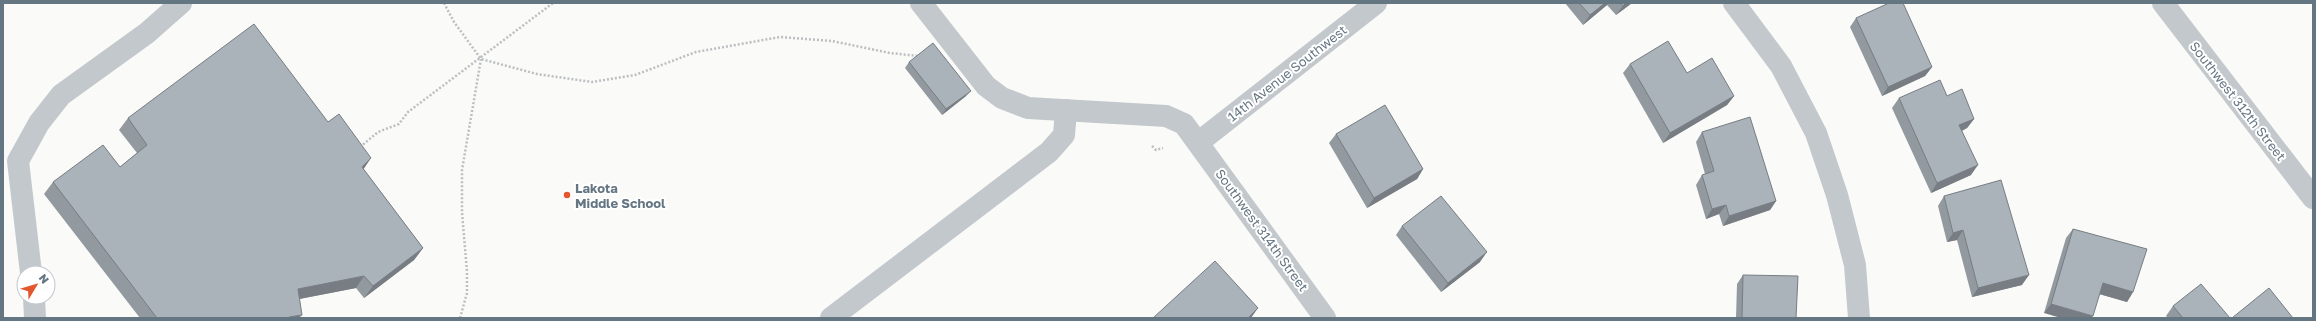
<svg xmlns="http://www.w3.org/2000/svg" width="2316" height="321" font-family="'Golos Text',sans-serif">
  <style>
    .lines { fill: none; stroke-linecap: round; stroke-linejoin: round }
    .path { stroke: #bbbfc2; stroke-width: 2.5; stroke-dasharray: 2 2; stroke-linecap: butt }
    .minor { stroke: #c3c8cc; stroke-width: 22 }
    .wall { fill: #929a9f }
    .shaded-wall { fill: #777d82 }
    .building { fill: #aab3b9; stroke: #777d82 }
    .poi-dot { fill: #e4572e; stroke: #fff; stroke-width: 1.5 }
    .labels { text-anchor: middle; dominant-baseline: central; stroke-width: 4; stroke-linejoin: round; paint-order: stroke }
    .street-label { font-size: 13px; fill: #657683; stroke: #fff }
    .poi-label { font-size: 13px; font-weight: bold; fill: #657683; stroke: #fff; text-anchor: start }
  </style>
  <rect width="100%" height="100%" fill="#fafaf8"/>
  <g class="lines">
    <g class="path">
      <polyline points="444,3 454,22 481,59 537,74 592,82 635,75 696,52 780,37 832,41 890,53 918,56"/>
      <polyline points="1152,146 1156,150 1163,148"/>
      <polyline points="360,147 378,132 399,124 408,112 553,3"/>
      <polyline points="460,318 467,293 467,272 462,212 462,170 481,59"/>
    </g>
    <g class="minor">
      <polyline points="921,3 986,86 1002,98 1028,108 1166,116 1184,124 1325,318"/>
      <polyline points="1734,3 1781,66 1816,133 1837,195 1855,265 1859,318"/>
      <polyline points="2163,3 2313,198"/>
      <polyline points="1199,142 1376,3"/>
      <polyline points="31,273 18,161 39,123 61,95 147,33 181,3"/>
      <polyline points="34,297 35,318"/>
      <polyline points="831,318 1049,152 1064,135 1066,110"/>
    </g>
  </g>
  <g class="wall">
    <polygon points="1565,3 1632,3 1616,15 1607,5 1583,25"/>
    <polygon points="1856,18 1932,67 1925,76 1882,96 1850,27"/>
    <polygon points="909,62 966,96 942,115 905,68"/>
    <polygon points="1630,64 1734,96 1727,105 1663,143 1623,73"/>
    <polygon points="1947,96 1974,119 1967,128 1962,131 1971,175 1931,193 1892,108 1899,98"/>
    <polygon points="128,118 363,169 423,248 414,260 364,298 356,288 299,299 299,318 140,318 44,194 53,182 120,167 137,153 119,130"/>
    <polygon points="1702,132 1776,201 1770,210 1723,226 1719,214 1706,219 1696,185 1702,175 1705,174 1696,142"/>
    <polygon points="1336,134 1423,169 1417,179 1367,208 1329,143"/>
    <polygon points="1944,196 2022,285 1972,297 1957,240 1947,242 1938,206"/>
    <polygon points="1402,226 1480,262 1441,292 1396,235"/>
    <polygon points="2073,229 2133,292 2127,302 2099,294 2044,313 2066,238"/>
    <polygon points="1743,275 1796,318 1736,318 1737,284"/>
    <polygon points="2173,306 2230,318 2168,318 2166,316"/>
  </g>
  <g class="shaded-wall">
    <polygon points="1605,3 1609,3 1607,5 1583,25 1590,15"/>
    <polygon points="1626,3 1632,3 1616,15 1623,6"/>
    <polygon points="1932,67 1925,76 1882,96 1888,87"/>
    <polygon points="971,91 966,96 942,115 946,109"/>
    <polygon points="1734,96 1727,105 1663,143 1670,133"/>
    <polygon points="1974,119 1967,128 1953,135 1959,125"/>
    <polygon points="371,158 363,170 362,167"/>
    <polygon points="1978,165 1971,175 1931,193 1937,183"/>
    <polygon points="1423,169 1417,179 1367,208 1374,198"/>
    <polygon points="1776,201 1770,210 1723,226 1729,216"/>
    <polygon points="1726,205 1719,214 1706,219 1712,209"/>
    <polygon points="1963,230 1957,240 1947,242 1953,233"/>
    <polygon points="423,248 414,260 364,298 373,286"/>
    <polygon points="1487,252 1480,262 1441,292 1448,283"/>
    <polygon points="2029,275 2022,285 1972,297 1978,288"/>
    <polygon points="364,276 356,288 289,301 298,289"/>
    <polygon points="2103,283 2133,292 2127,302 2096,293"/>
    <polygon points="2051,304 2093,316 2091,318 2061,318 2044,313"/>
    <polygon points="1258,308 1251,318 1248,318"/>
    <polygon points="302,315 299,318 289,318 289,317"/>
  </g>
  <g class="building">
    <polygon points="1579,3 1605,3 1590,15"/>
    <polygon points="1620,3 1626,3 1623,6"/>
    <polygon points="1889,3 1903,3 1932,67 1888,87 1856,18"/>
    <polygon points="254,24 328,122 339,114 371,158 362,167 423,248 373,286 364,276 298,289 302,315 289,317 290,318 157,318 53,182 103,145 120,167 147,145 128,118"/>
    <polygon points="1668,41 1687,73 1712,58 1734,96 1670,133 1630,64"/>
    <polygon points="933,43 971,91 946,109 909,62"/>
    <polygon points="1940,80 1947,96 1962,89 1974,119 1959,125 1978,165 1937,183 1899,98"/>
    <polygon points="1385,105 1423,169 1374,198 1336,134"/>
    <polygon points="1750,117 1776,201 1729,216 1726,205 1712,209 1702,175 1714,171 1702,132"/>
    <polygon points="2001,180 2029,275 1978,288 1963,230 1953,233 1944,196"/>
    <polygon points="1441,196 1487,252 1448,283 1402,226"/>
    <polygon points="2073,229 2147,249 2133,292 2103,283 2093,316 2051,304"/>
    <polygon points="1215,261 1258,308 1248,318 1153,318"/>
    <polygon points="1743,275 1798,276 1796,318 1742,318"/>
    <polygon points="2201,284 2230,318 2183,318 2173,306"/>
    <polygon points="2269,288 2293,318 2232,318"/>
  </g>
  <circle class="poi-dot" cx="567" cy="195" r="4"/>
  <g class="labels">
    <g class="street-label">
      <text transform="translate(1287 73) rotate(-38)">14th Avenue Southwest</text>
      <text transform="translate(2238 101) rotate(52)">Southwest 312th Street</text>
      <text transform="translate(1262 230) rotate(54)">Southwest 314th Street</text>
    </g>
    <g class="poi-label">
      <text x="575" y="188">Lakota<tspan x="575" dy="15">Middle School</tspan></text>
    </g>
  </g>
  <rect width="2316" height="321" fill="none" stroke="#657683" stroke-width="8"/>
  <g transform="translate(36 285) rotate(52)"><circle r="19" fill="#ffffff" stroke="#c1c8cd"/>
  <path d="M0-3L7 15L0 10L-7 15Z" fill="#e4572e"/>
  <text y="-6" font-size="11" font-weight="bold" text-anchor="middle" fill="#657683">N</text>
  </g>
</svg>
